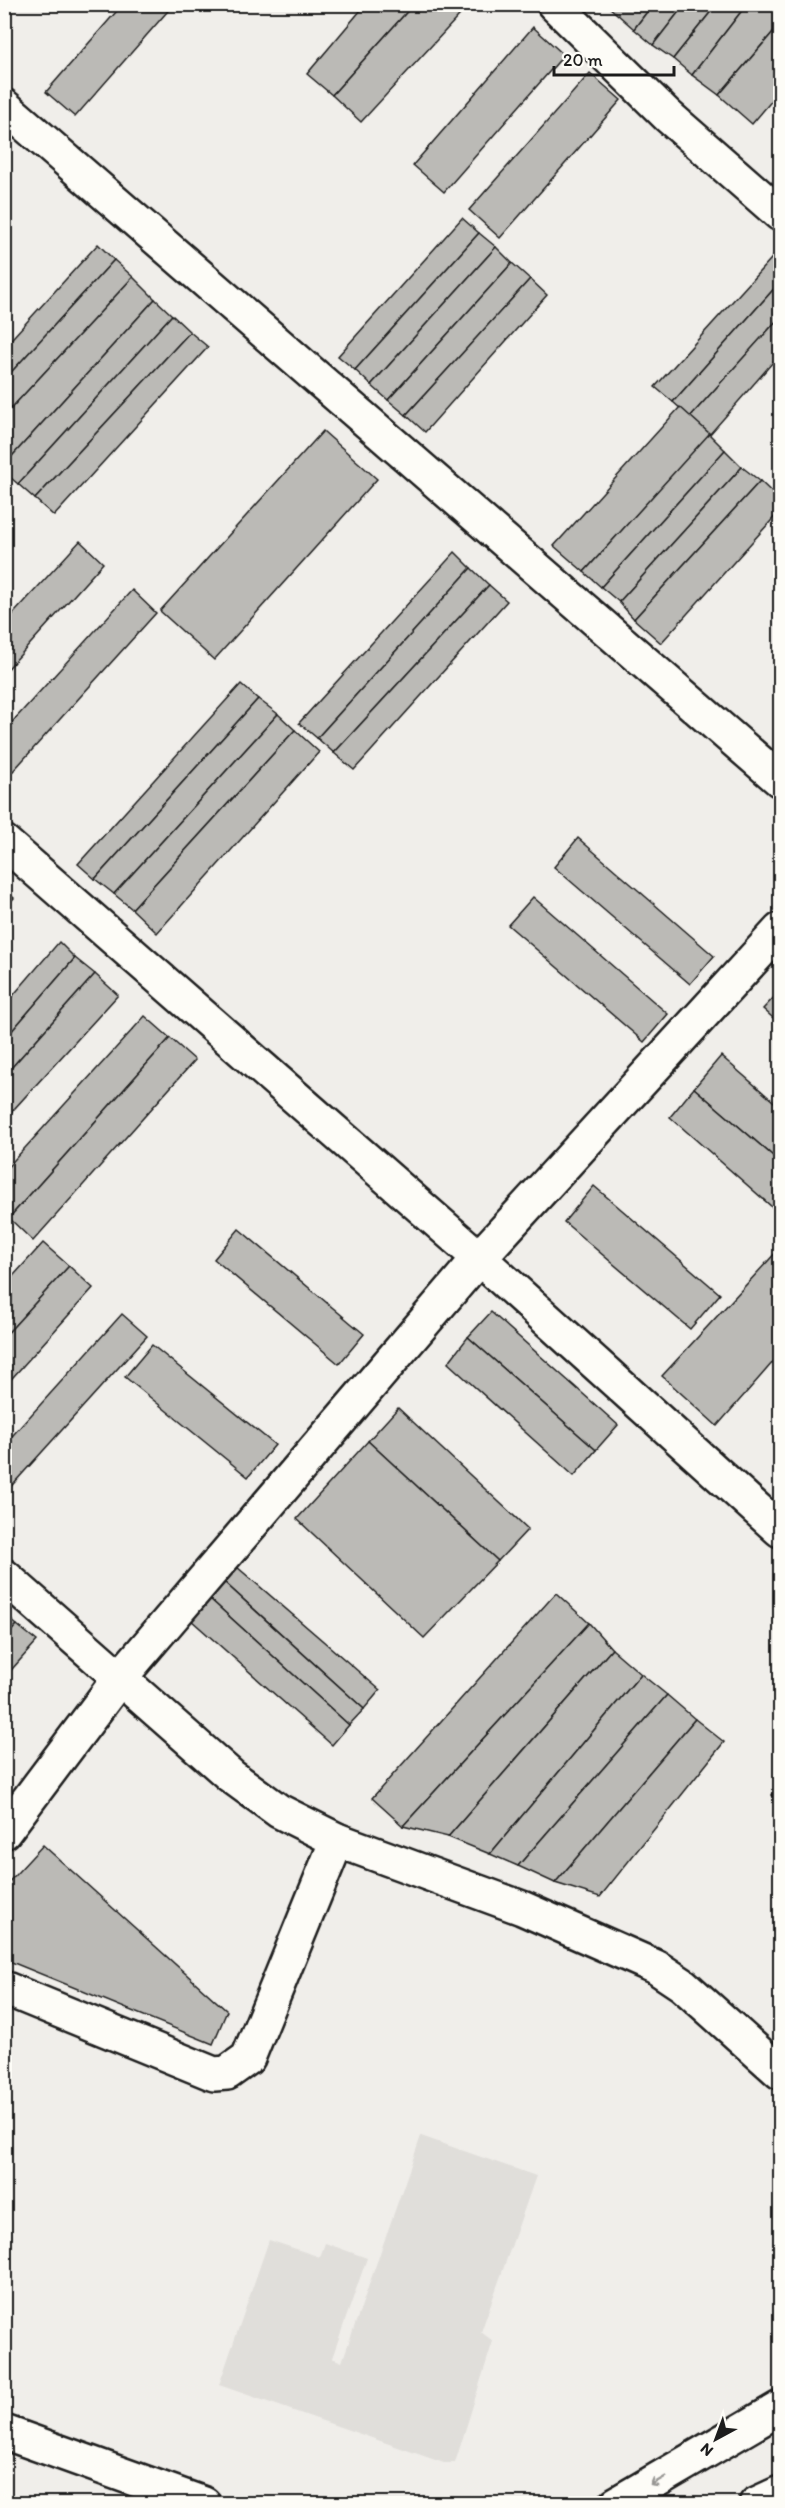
<svg xmlns="http://www.w3.org/2000/svg" width="785" height="2508" font-family="Itim,sans-serif">
  <style>
    .built { fill: #e0deda }
    .building { fill: #bbbab6; stroke: #1c1c1c; stroke-width: 1.5 }
    .lines { fill: none; stroke-linecap: round; stroke-linejoin: round }
    .minor-casing { stroke: #1c1c1c; stroke-width: 38 }
    .tertiary-casing { stroke: #1c1c1c; stroke-width: 38 }
    .minor { stroke: #fdfcf7; stroke-width: 33 }
    .tertiary { stroke: #fdfcf7; stroke-width: 33 }
    .oneway { stroke: #989794 }
  </style>
  <rect width="100%" height="100%" fill="#f0eeea"/>
  <filter id="ink" filterUnits="userSpaceOnUse"><feTurbulence type="fractalNoise" baseFrequency=".0167" numOctaves="2"/><feDisplacementMap in="SourceGraphic" scale="12" xChannelSelector="R" yChannelSelector="G"/><feConvolveMatrix kernelMatrix="1 2 1 2 8 2 1 2 1" color-interpolation-filters="sRGB"/></filter>
  <g filter="url(#ink)">
    <polygon class="built" points="421,2136 536,2176 481,2332 493,2341 455,2463 444,2463 219,2385 269,2240 320,2257 325,2243 367,2258 332,2358 342,2362"/>
    <g class="building">
      <polygon points="123,4 174,4 75,117 46,92"/>
      <polygon points="366,4 414,4 332,95 307,74"/>
      <polygon points="414,4 470,4 361,122 332,95"/>
      <polygon points="609,4 653,4 634,29 608,6"/>
      <polygon points="653,4 685,4 653,45 634,29"/>
      <polygon points="685,4 717,4 673,59 653,45"/>
      <polygon points="717,4 747,4 692,75 673,59"/>
      <polygon points="747,4 780,4 780,24 719,95 692,75"/>
      <polygon points="780,24 780,91 752,124 719,95"/>
      <polygon points="533,27 564,55 444,192 413,165"/>
      <polygon points="590,73 621,100 500,238 469,210"/>
      <polygon points="462,218 479,233 355,370 338,356"/>
      <polygon points="479,233 496,247 371,385 355,370"/>
      <polygon points="98,244 114,260 4,380 4,347"/>
      <polygon points="496,247 512,263 388,400 371,385"/>
      <polygon points="780,249 780,282 673,402 655,387"/>
      <polygon points="114,260 133,277 4,416 4,380"/>
      <polygon points="512,263 530,279 406,415 388,400"/>
      <polygon points="133,277 155,299 4,465 4,416"/>
      <polygon points="530,279 547,295 425,432 406,415"/>
      <polygon points="780,282 780,317 690,417 673,402"/>
      <polygon points="155,299 172,315 18,484 4,472 4,465"/>
      <polygon points="172,315 190,332 35,499 18,484"/>
      <polygon points="780,317 780,354 710,434 690,417"/>
      <polygon points="190,332 208,347 54,516 35,499"/>
      <polygon points="680,407 710,434 584,572 554,546"/>
      <polygon points="323,431 377,479 214,660 160,611"/>
      <polygon points="709,434 725,450 601,587 584,572"/>
      <polygon points="725,450 742,467 619,602 601,587"/>
      <polygon points="742,467 760,481 634,619 619,602"/>
      <polygon points="760,481 780,500 780,511 661,643 634,619"/>
      <polygon points="80,541 103,563 4,673 4,624"/>
      <polygon points="455,552 471,568 317,738 299,723"/>
      <polygon points="471,568 489,585 334,753 317,738"/>
      <polygon points="489,585 507,601 354,770 334,753"/>
      <polygon points="132,590 156,613 4,781 4,731"/>
      <polygon points="241,684 258,699 95,879 78,864"/>
      <polygon points="258,699 278,714 114,894 95,879"/>
      <polygon points="278,714 295,730 132,909 114,894"/>
      <polygon points="295,730 319,752 157,933 132,909"/>
      <polygon points="578,838 714,956 690,984 554,867"/>
      <polygon points="4,889 14,898 4,908"/>
      <polygon points="533,897 668,1014 644,1042 508,925"/>
      <polygon points="59,942 75,958 4,1040 4,1006"/>
      <polygon points="75,958 95,974 4,1076 4,1040"/>
      <polygon points="95,974 118,995 4,1120 4,1076"/>
      <polygon points="780,991 780,1024 763,1009"/>
      <polygon points="145,1016 170,1038 9,1218 4,1214 4,1171"/>
      <polygon points="170,1038 195,1060 33,1241 9,1218"/>
      <polygon points="721,1056 780,1107 780,1162 694,1088"/>
      <polygon points="694,1088 780,1162 780,1214 670,1117"/>
      <polygon points="594,1186 720,1294 690,1329 564,1222"/>
      <polygon points="239,1229 364,1334 339,1364 214,1259"/>
      <polygon points="43,1243 69,1266 4,1337 4,1286"/>
      <polygon points="780,1248 780,1354 717,1426 662,1376"/>
      <polygon points="69,1266 93,1288 4,1387 4,1337"/>
      <polygon points="491,1312 618,1425 596,1450 468,1337"/>
      <polygon points="122,1314 147,1336 4,1494 4,1445"/>
      <polygon points="468,1337 596,1450 574,1476 448,1363"/>
      <polygon points="152,1345 275,1445 248,1477 125,1377"/>
      <polygon points="398,1408 528,1529 498,1561 368,1441"/>
      <polygon points="368,1441 498,1561 424,1638 297,1519"/>
      <polygon points="237,1567 380,1690 364,1709 224,1582"/>
      <polygon points="224,1582 364,1709 349,1725 210,1599"/>
      <polygon points="556,1593 589,1623 403,1826 372,1798"/>
      <polygon points="210,1599 349,1725 332,1745 191,1620"/>
      <polygon points="4,1614 17,1625 4,1639"/>
      <polygon points="589,1623 612,1649 448,1837 403,1826"/>
      <polygon points="17,1625 37,1641 4,1678 4,1639"/>
      <polygon points="612,1649 641,1674 490,1854 448,1837"/>
      <polygon points="641,1674 667,1695 518,1866 490,1854"/>
      <polygon points="667,1695 695,1719 555,1883 518,1866"/>
      <polygon points="695,1719 724,1742 600,1897 555,1883"/>
      <polygon points="780,1786 780,1803 772,1795"/>
      <polygon points="43,1845 227,2011 213,2044 4,1959 4,1887"/>
    </g>
    <g class="lines">
      <defs>
        <g id="minor">
          <polyline points="554,4 668,116 780,214"/>
          <polyline points="4,106 780,780"/>
          <polyline points="4,842 479,1258 780,1530"/>
          <polyline points="4,1576 231,1776 279,1811 337,1840 522,1908 656,1967 683,1985 780,2072"/>
          <polyline points="4,1832 119,1679 479,1258 780,930"/>
          <polyline points="4,1988 214,2074 227,2073 248,2058 337,1840"/>
          <polyline points="4,2432 204,2504"/>
        </g>
        <g id="tertiary">
          <polyline points="616,2504 780,2408"/>
          <polyline points="756,2504 780,2493"/>
        </g>
      </defs>
      <use href="#minor" class="minor-casing"/>
      <use href="#tertiary" class="tertiary-casing"/>
      <use href="#minor" class="minor"/>
      <use href="#tertiary" class="tertiary"/>
    </g>
    <defs><path id="oneway-shaft" d="M-6 0H5M1.5-3L5.5 0L1.5 3" fill="none" stroke-width="1.6" stroke-linecap="round" stroke-linejoin="round" transform="scale(1.5)"/></defs>
    <use class="oneway" href="#oneway-shaft" transform="translate(658 2481) rotate(150)"/>
  </g>
  <rect width="785" height="2508" fill="none" stroke="#fdfcf7" stroke-width="24"/>
  <rect x="12" y="12" width="761" height="2484" fill="none" stroke="#1c1c1c" stroke-width="2" filter="url(#ink)"/>
  <g transform="translate(716 2439) rotate(221)" stroke="#fdfcf7" stroke-width="4.5" paint-order="stroke">
  <path d="M0-4.5L10 22L0 15L-10 22Z" fill="#1c1c1c"/>
  <text y="-9" font-size="16" font-weight="bold" text-anchor="middle" fill="#1c1c1c">N</text>
  </g>
  <path d="M554 66v9h120v-9" fill="none" stroke="#1c1c1c" stroke-width="3"/>
  <text x="563" y="66" font-size="18" fill="#1c1c1c" stroke="#fdfcf7" stroke-width="4.5" paint-order="stroke">20 m</text>
</svg>
